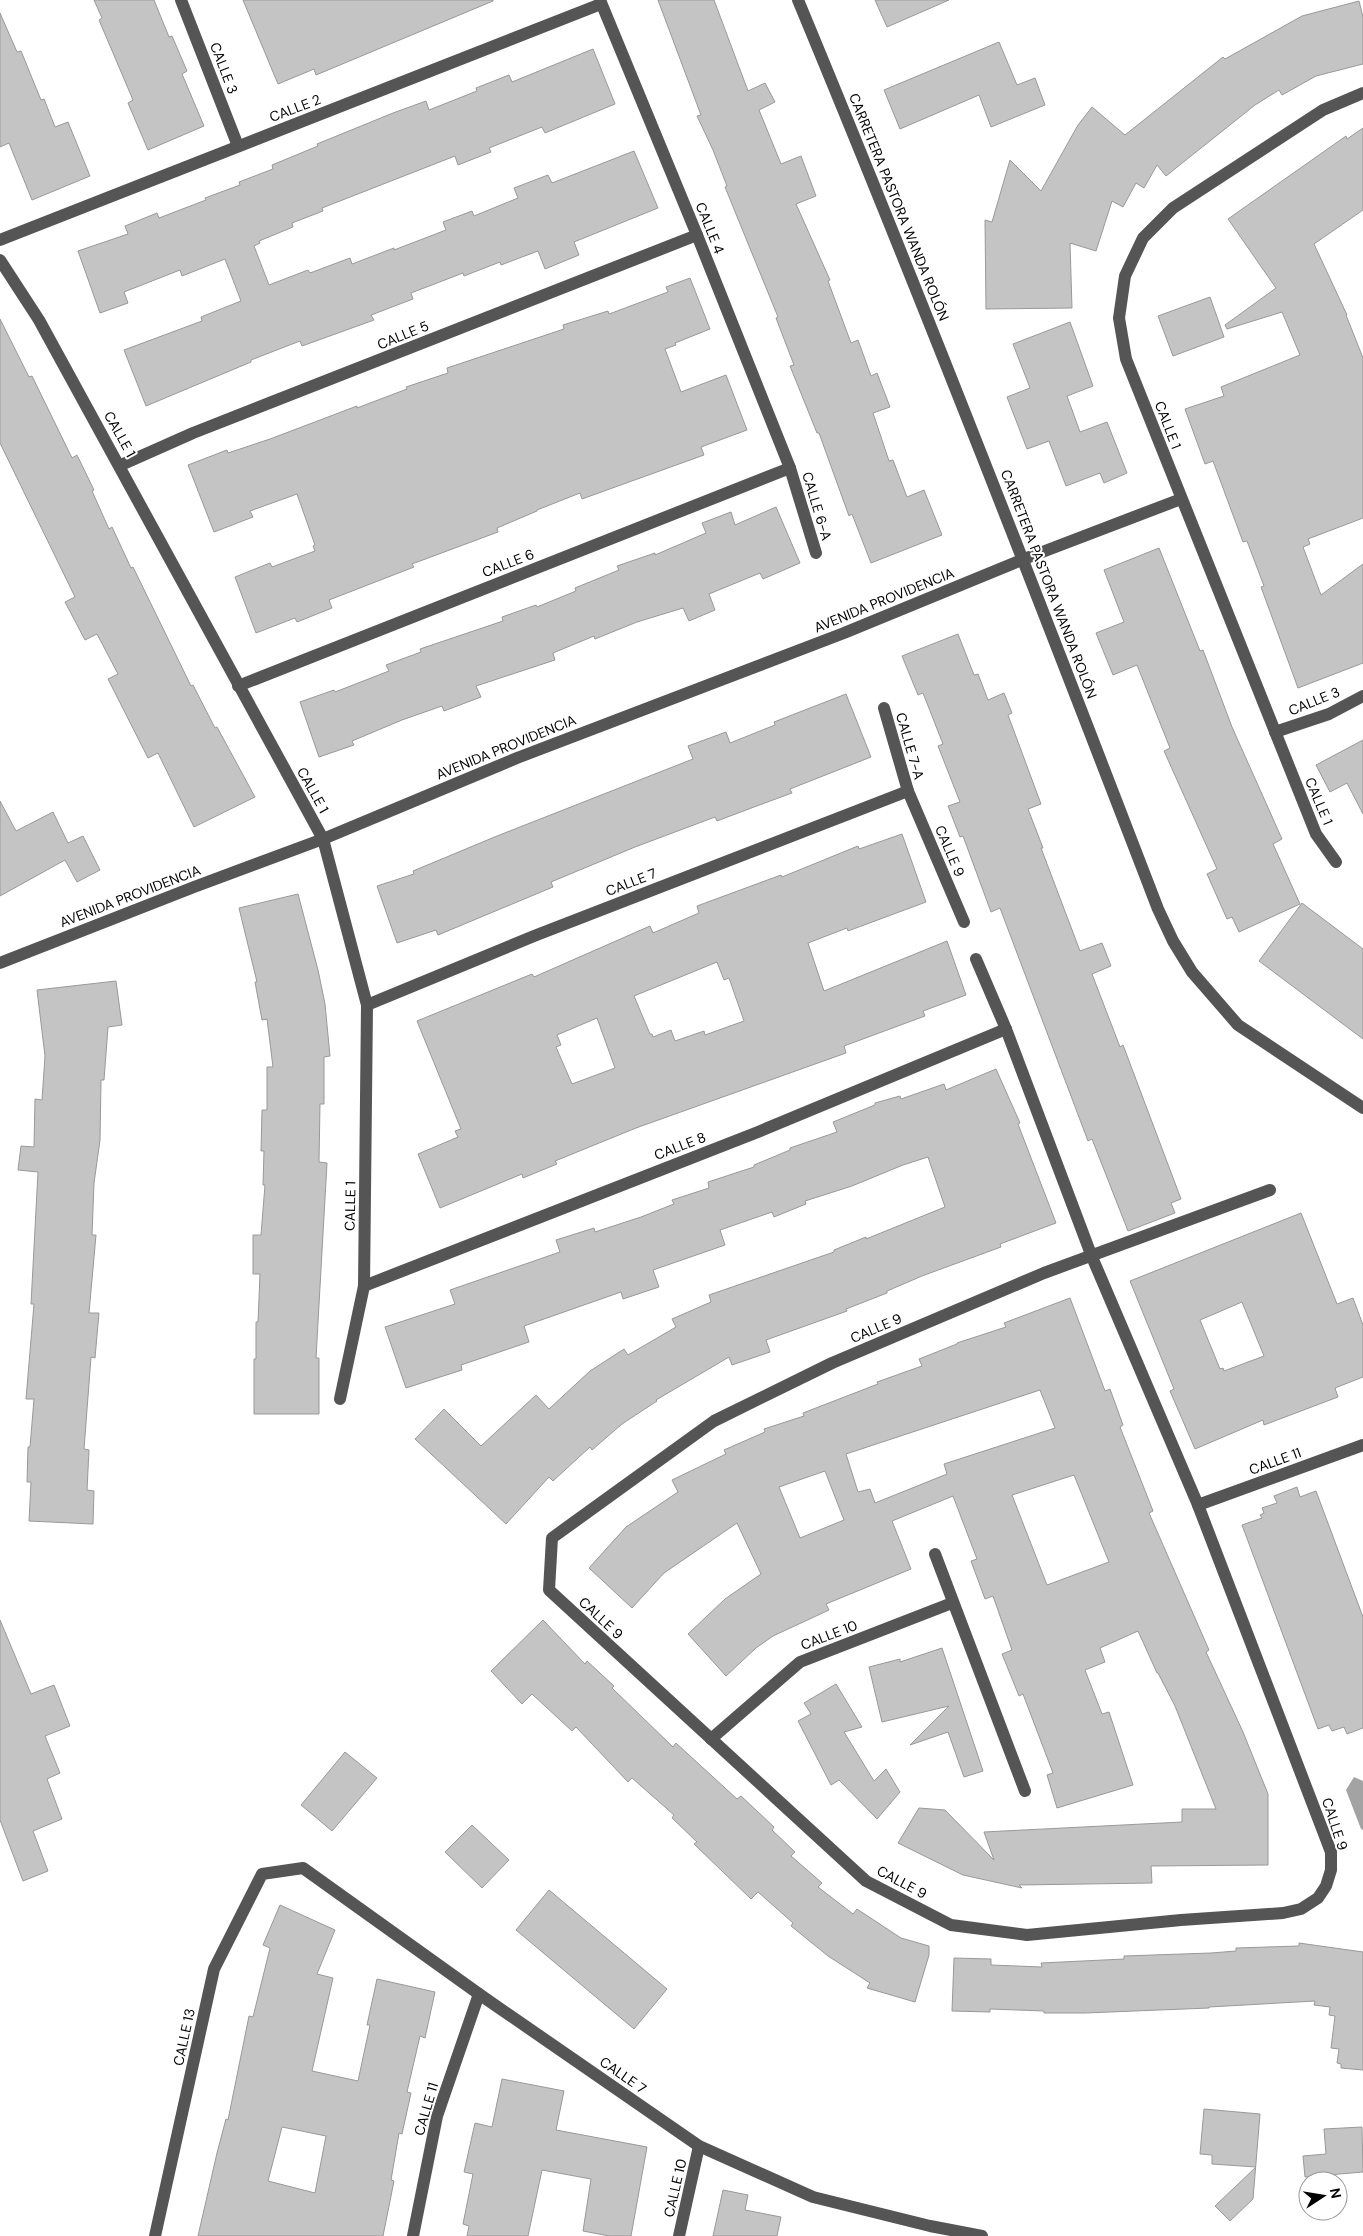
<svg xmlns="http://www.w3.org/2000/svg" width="1363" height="2236" font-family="'DM Sans',sans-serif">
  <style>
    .water { fill: #a3a3a3 }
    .building { fill: #c4c4c4; stroke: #999; fill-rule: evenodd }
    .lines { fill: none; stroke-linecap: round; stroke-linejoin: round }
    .minor { stroke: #555; stroke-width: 12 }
    .labels { text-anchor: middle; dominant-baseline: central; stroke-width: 4; stroke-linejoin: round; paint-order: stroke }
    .street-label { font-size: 14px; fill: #000; stroke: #fff }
  </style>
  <rect width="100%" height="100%" fill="#fff"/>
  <polygon class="water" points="1354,1777 1363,1781 1363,1830 1361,1829 1346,1790"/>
  <g class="building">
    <polygon points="94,0 154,0 169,37 172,36 187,71 182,74 204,126 148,150 128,103 133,100 99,20 102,18"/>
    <polygon points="243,0 493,0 493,1 316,75 314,69 278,84"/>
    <polygon points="658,0 714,0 748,91 765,83 775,102 759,110 781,164 801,156 816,196 796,204 830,280 828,281 851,343 858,340 871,376 877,373 890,407 873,413 889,461 893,460 907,497 924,490 942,535 871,563 852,514 849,516 819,433 817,433 790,366 794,365 776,318 778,317 725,187 727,186 713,150 697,116 701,115"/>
    <polygon points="875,0 949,0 887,27"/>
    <polygon points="1359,1 1363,17 1363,64 1316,76 1282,95 1279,90 1255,105 1166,176 1157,165 1144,188 1136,183 1123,207 1112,201 1096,251 1070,243 1072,308 986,309 985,220 992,222 1010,160 1041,191 1078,125 1092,107 1125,135 1223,57 1225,59 1302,16"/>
    <polygon points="0,13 17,52 21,51 41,100 44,99 55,127 68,122 90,176 32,200 9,143 0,147"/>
    <polygon points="999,42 1017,85 1035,78 1045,105 991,127 979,95 900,129 884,90"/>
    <polygon points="593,49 615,104 545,133 542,127 489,148 491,152 458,165 455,156 322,208 323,211 292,223 293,227 259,241 260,243 254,246 269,285 308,270 310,273 350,258 352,264 394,248 394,250 446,230 443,222 472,211 474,216 518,198 514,188 548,175 552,183 634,151 658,208 574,242 579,255 545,269 538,251 501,265 500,262 464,276 463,273 411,293 413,299 371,315 374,320 302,346 300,341 251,360 251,362 146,406 124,350 202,321 201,317 241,301 225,259 182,276 180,270 124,292 128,303 100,313 78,251 128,234 125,226 157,213 159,218 206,200 205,198 240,185 239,182 273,169 272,165 318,146 317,144 393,113 426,101 429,110 477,91 476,88 509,75 512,82"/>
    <polygon points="1363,128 1363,210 1314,244 1347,315 1346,315 1363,358 1363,518 1308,539 1310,544 1303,547 1321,595 1363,564 1363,663 1298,688 1261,587 1264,586 1247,541 1243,542 1213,461 1205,464 1185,409 1224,396 1221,387 1300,355 1282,312 1227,329 1225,325 1276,288 1228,219 1346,136 1347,139"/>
    <polygon points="690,278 710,329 675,343 676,345 665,349 681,392 726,375 747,430 701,447 704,455 582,499 580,493 537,510 537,511 497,528 498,532 412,564 414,567 329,600 332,608 297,622 295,618 256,633 235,577 270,563 272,567 315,551 313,546 315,545 297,494 250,511 253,517 214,532 188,465 227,450 228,453 270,439 357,406 357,408 407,389 406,387 448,373 447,368 564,329 563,325 608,311 609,314 668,292 666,287"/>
    <polygon points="1210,297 1224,337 1173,356 1158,316"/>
    <polygon points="0,319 29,377 32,376 72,458 77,455 94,490 92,491 109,529 112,527 131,568 133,567 191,686 193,685 215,728 217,727 255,797 194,827 158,753 148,758 108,679 118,674 97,634 85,640 65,602 75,597 0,443"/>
    <polygon points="1070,322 1093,386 1067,396 1080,432 1107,422 1127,473 1104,483 1100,473 1066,486 1049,441 1027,449 1007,397 1030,388 1013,344"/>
    <polygon points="776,507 800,563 763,579 760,573 709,594 715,610 689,621 683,608 637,622 595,639 594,636 553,653 555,660 476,686 481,697 444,711 442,706 402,720 352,741 354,745 319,757 300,702 334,690 335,692 389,671 386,665 421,652 420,649 503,621 502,617 536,605 537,607 576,591 575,588 619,570 617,566 655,553 655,555 706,533 702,523 731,512 735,525"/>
    <polygon points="1159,548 1200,651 1203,650 1232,727 1282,839 1273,844 1300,904 1239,932 1232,917 1227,919 1207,874 1217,869 1164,751 1170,748 1137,665 1113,675 1096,633 1124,622 1104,570"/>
    <polygon points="958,634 974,675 978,674 988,700 1004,693 1012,713 1008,715 1041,804 1028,809 1043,848 1041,848 1080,951 1102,943 1111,966 1092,974 1120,1047 1123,1045 1181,1199 1171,1203 1175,1213 1128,1231 1092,1139 1088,1141 1000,908 991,912 963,836 960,837 948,806 960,802 938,746 943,744 923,693 918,695 902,656"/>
    <polygon points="846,694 871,757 790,789 792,793 754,807 717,821 715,817 635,847 551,882 553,887 438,935 436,930 397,943 377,886 414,874 413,871 497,836 693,759 688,746 726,732 730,743 775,725 774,722"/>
    <polygon points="1363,740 1363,814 1347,783 1330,792 1316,765"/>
    <polygon points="0,801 16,831 53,812 68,843 83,836 100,870 77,882 65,860 0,896"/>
    <path d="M 902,834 L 926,902 L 848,931 L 847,928 L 808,943 L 824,991 L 947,941 L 966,995 L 923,1011 L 925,1016 L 844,1046 L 846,1053 L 636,1128 L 555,1161 L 557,1164 L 523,1178 L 522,1174 L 440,1208 L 418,1154 L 458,1137 L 455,1131 L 461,1129 L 417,1021 L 532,974 L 534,977 L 650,926 L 653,933 L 699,913 L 697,906 L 781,875 L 782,877 L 858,846 L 859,849 ZM 717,962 L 724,980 L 729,978 L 744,1021 L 705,1035 L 704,1031 L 675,1041 L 671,1030 L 653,1037 L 652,1034 L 650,1034 L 634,996 ZM 597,1018 L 615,1068 L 572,1084 L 556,1047 L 561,1045 L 557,1035 Z"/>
    <polygon points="298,894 318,970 325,1004 330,1056 324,1057 324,1104 320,1104 319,1162 327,1163 316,1358 319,1358 319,1414 254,1414 254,1359 256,1359 256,1322 258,1322 260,1274 253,1274 253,1235 261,1235 265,1185 263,1185 264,1151 261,1151 262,1110 267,1110 267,1067 273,1067 267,1019 262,1020 255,982 257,982 239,908"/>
    <polygon points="1302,903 1363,949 1363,1039 1259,961"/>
    <polygon points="116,981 122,1025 108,1027 104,1080 101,1080 100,1140 94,1183 92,1235 96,1235 89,1313 99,1313 95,1358 91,1357 84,1449 89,1450 87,1490 94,1491 93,1524 29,1521 31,1482 27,1482 28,1447 30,1447 34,1399 26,1399 34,1304 31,1304 38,1172 18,1170 21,1146 34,1147 35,1099 42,1100 45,1056 37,990"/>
    <polygon points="996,1069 1020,1123 1018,1124 1056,1223 1000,1244 1001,1247 922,1276 887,1291 887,1293 846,1309 847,1311 766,1340 770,1352 732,1365 729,1357 656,1400 657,1401 622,1424 592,1450 590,1447 553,1481 549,1477 506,1524 415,1439 444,1409 481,1446 536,1395 549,1409 590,1371 624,1349 628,1355 676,1327 672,1319 711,1302 709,1295 834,1252 834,1250 866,1237 866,1239 945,1207 928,1157 903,1165 852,1186 805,1201 806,1204 774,1217 772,1212 720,1230 725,1245 653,1270 659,1287 623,1299 621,1292 524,1326 529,1342 461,1365 462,1370 406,1388 385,1327 455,1304 450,1290 560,1252 556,1240 594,1228 595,1232 641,1217 674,1204 672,1200 709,1188 708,1182 754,1167 754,1165 790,1150 790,1148 837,1132 833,1122 875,1105 875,1103 900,1096 901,1099 944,1084 946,1090"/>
    <path d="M 1301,1213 L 1337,1304 L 1353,1298 L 1363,1325 L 1363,1377 L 1335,1388 L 1338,1397 L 1264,1425 L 1263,1420 L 1195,1449 L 1170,1391 L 1174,1389 L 1130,1281 ZM 1242,1302 L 1264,1356 L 1224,1371 L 1223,1368 L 1220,1369 L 1200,1320 Z"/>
    <path d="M 1070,1298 L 1105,1391 L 1110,1389 L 1123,1425 L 1120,1427 L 1153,1511 L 1149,1513 L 1209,1650 L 1206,1652 L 1243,1732 L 1268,1794 L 1268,1865 L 1151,1866 L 1152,1883 L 1019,1885 L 1022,1888 L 963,1875 L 898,1843 L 919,1808 L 945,1810 L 994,1860 L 984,1832 L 1182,1822 L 1182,1809 L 1216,1809 L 1175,1706 L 1158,1673 L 1157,1673 L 1138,1631 L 1100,1648 L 1105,1662 L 1085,1670 L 1102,1714 L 1109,1712 L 1133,1785 L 1057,1808 L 1047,1775 L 1053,1773 L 1023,1694 L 1019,1696 L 1002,1654 L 1012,1650 L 993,1596 L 985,1599 L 971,1561 L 977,1559 L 953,1496 L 892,1521 L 911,1569 L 826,1604 L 829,1610 L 773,1636 L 756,1648 L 726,1676 L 688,1634 L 725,1599 L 761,1574 L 737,1523 L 664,1573 L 632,1608 L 589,1568 L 626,1527 L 678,1492 L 672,1480 L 726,1454 L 724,1450 L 765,1432 L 764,1429 L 804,1416 L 803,1413 L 878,1384 L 877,1382 L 922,1366 L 919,1359 L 957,1344 L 957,1343 L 1006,1327 L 1004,1323 ZM 1040,1390 L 1055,1428 L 944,1464 L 947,1474 L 875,1503 L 870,1489 L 858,1492 L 846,1454 ZM 825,1471 L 844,1520 L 800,1538 L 779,1487 ZM 1074,1475 L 1109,1562 L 1047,1585 L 1012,1495 Z"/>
    <polygon points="1297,1487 1300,1497 1316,1491 1363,1617 1363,1728 1347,1734 1344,1727 1332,1731 1329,1725 1318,1729 1242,1525 1262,1518 1260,1515 1264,1513 1262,1508 1277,1503 1274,1496"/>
    <polygon points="0,1620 31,1694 54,1685 70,1726 45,1736 60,1773 47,1779 62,1819 33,1831 48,1871 23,1881 0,1820"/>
    <polygon points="543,1620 585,1664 587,1661 614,1686 612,1688 673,1747 676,1743 737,1799 741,1796 774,1827 772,1830 795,1852 791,1856 822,1883 818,1887 853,1914 857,1909 901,1938 929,1946 929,1955 915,2002 867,1988 870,1983 828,1956 791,1926 793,1923 758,1892 751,1899 694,1844 697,1842 672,1818 674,1815 632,1778 628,1782 576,1727 572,1731 532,1694 522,1704 491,1671"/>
    <polygon points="942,1648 983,1771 964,1777 948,1732 910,1745 949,1706 882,1722 869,1667 900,1659 900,1662"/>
    <polygon points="836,1684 862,1727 844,1732 874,1781 886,1769 900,1792 877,1819 839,1780 831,1785 798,1721 811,1714 804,1703"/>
    <polygon points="345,1752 377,1778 332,1831 301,1805"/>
    <polygon points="472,1825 509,1860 482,1888 445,1852"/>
    <polygon points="549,1890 667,1989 634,2029 516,1930"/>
    <path d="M 280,1905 L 335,1930 L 317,1974 L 333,1978 L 312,2071 L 358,2081 L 370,2025 L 367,2025 L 377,1979 L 435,1992 L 425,2038 L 420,2036 L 407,2092 L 411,2093 L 402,2134 L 399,2133 L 391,2180 L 394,2181 L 383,2236 L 198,2236 L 217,2153 L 226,2119 L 228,2120 L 249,2016 L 253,2017 L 270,1948 L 263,1945 ZM 282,2127 L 326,2136 L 315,2193 L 268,2181 Z"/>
    <polygon points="1299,1943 1363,1952 1363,2070 1341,2068 1341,2064 1337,2063 1339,2049 1331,2048 1335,2016 1329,2015 1330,2007 1314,2005 1315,2001 1209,2007 1209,2008 1085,2013 1044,2013 1044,2011 990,2009 990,2012 952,2011 954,1958 991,1959 991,1965 1042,1967 1041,1963 1124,1959 1124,1956 1211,1953 1236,1951 1236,1948 1299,1946"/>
    <polygon points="502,2079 564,2091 556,2130 647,2147 631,2236 609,2236 583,2231 591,2179 542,2170 528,2236 467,2236 469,2226 463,2224 473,2174 464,2172 475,2123 492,2127"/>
    <polygon points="1204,2109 1260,2114 1253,2199 1230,2221 1215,2206 1256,2167 1212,2164 1212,2155 1200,2154"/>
    <polygon points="1362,2127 1363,2172 1305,2177 1303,2156 1326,2154 1324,2129"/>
    <polygon points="723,2190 748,2195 745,2210 781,2217 777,2236 713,2236"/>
  </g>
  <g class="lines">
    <g class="minor">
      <polyline points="181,0 238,146"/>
      <polyline points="600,0 697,235 790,468 816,553"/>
      <path d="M 798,0 C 923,301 1041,605 1158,909 L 1173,941 L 1192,972 L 1238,1025 L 1363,1108"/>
      <polyline points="0,240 601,4"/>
      <polyline points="0,260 39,320 323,839 367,1005 364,1286 340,1399"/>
      <polyline points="121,465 193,433 697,235"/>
      <polyline points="238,686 790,468"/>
      <polyline points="884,708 908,791 964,922"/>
      <polyline points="1275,732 1329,714 1363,696"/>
      <polyline points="1336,862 1316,834 1126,359 1119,318 1125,276 1143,238 1173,208 1323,110 1363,93"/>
      <polyline points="976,959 1006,1029 1092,1257 1198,1505 1331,1852 1331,1870 1326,1886 1318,1898 1301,1909 1283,1913 1181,1920 1027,1935 951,1925 866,1881 549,1590 552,1538 714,1421 832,1363 1044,1273 1270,1190"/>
      <polyline points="0,963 194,887 323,839 517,758 844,633 1024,559 1181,499"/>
      <polyline points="367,1005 534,936 908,791"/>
      <polyline points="364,1286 758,1132 1006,1029"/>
      <polyline points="1198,1505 1363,1445"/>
      <polyline points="935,1554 1025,1791"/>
      <polyline points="711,1739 800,1662 952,1603"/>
      <polyline points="155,2236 214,1969 262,1874 303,1868 479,1994 699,2146 813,2197 930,2226 982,2236"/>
      <polyline points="413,2236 437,2116 479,1994"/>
      <polyline points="679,2236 699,2146"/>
    </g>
  </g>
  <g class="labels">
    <g class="street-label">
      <text transform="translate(224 68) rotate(69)">CALLE 3</text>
      <text transform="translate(295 108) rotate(-21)">CALLE 2</text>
      <text transform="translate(899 207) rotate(68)">CARRETERA PASTORA WANDA ROLÓN</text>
      <text transform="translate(710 228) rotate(68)">CALLE 4</text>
      <text transform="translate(403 335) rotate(-22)">CALLE 5</text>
      <text transform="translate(1168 425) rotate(69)">CALLE 1</text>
      <text transform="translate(120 434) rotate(61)">CALLE 1</text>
      <text transform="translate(817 506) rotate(73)">CALLE 6-A</text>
      <text transform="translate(508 563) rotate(-21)">CALLE 6</text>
      <text transform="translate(1049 584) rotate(69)">CARRETERA PASTORA WANDA ROLÓN</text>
      <text transform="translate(884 600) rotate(-22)">AVENIDA PROVIDENCIA</text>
      <text transform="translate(1314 701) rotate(-22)">CALLE 3</text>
      <text transform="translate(910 746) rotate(74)">CALLE 7-A</text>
      <text transform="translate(506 747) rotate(-22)">AVENIDA PROVIDENCIA</text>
      <text transform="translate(313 790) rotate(61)">CALLE 1</text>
      <text transform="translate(1319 801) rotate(67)">CALLE 1</text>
      <text transform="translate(950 851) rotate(67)">CALLE 9</text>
      <text transform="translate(631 882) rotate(-21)">CALLE 7</text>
      <text transform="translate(130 896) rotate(-21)">AVENIDA PROVIDENCIA</text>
      <text transform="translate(680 1146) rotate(-21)">CALLE 8</text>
      <text transform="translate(350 1206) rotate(-89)">CALLE 1</text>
      <text transform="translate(876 1328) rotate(-23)">CALLE 9</text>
      <text transform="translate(1275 1461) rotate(-20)">CALLE 11</text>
      <text transform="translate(601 1618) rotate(43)">CALLE 9</text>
      <text transform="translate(829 1635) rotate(-21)">CALLE 10</text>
      <text transform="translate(1335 1824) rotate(72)">CALLE 9</text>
      <text transform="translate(902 1882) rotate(28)">CALLE 9</text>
      <text transform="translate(184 2037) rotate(-78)">CALLE 13</text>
      <text transform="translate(623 2075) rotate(35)">CALLE 7</text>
      <text transform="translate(426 2109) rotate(-74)">CALLE 11</text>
      <text transform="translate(675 2188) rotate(-77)">CALLE 10</text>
    </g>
  </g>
  <g transform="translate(1323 2196) rotate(78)"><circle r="24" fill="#ffffff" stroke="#999999"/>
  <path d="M0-4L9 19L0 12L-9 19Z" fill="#000000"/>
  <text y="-8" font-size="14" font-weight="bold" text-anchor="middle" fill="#000000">N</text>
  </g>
</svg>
